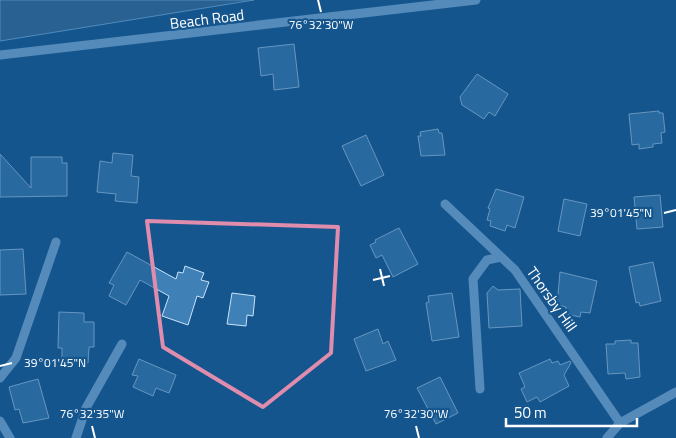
<svg xmlns="http://www.w3.org/2000/svg" width="676" height="438" font-family="'Titillium Web',sans-serif">
  <style>
    .water { fill: #416f98; stroke: #94c9f2 }
    .building { fill: #3f80b7; stroke: #c8e4fb }
    .lines { fill: none; stroke-linecap: round; stroke-linejoin: round }
    .minor { stroke: #a2cdf0; stroke-width: 9 }
    .marked { fill: none; stroke: #e08cad; stroke-width: 4; stroke-linejoin: round }
    .ticks { fill: none; stroke: #fff; stroke-width: 2 }
    .labels { text-anchor: middle; dominant-baseline: central; stroke-width: 4.5; stroke-linejoin: round; paint-order: stroke }
    .street-label { font-size: 15px; fill: #fff; stroke: #16568e }
    .ticks-label { font-size: 12px; text-anchor: middle; fill: #fff; stroke: #16568e; stroke-width: 4.5; stroke-linejoin: round; paint-order: stroke }
  </style>
  <rect width="100%" height="100%" fill="#16568e"/>
  <polygon class="water" points="0,0 254,0 0,41"/>
  <g class="building">
    <polygon points="294,44 299,87 274,90 273,74 261,76 258,48"/>
    <polygon points="477,74 508,94 495,116 489,112 484,119 462,105 460,97"/>
    <polygon points="659,111 659,113 663,113 665,132 661,133 662,143 653,144 653,147 639,149 639,144 632,145 629,114"/>
    <polygon points="438,129 439,133 442,133 445,155 421,156 418,136 421,136 420,132"/>
    <polygon points="366,135 384,175 361,186 342,146"/>
    <polygon points="113,153 133,155 131,176 139,177 137,203 115,201 116,194 97,192 100,161 112,163"/>
    <polygon points="0,154 31,188 31,157 62,157 62,163 67,163 67,196 0,197"/>
    <polygon points="496,189 524,197 515,228 507,225 505,231 490,226 491,221 487,220 490,209 488,208"/>
    <polygon points="660,195 663,227 637,229 634,197"/>
    <polygon points="564,199 587,204 580,236 558,231"/>
    <polygon points="399,228 418,264 393,277 382,255 376,258 370,245 376,242 375,240"/>
    <polygon points="23,249 26,294 0,295 0,250"/>
    <polygon points="127,252 176,279 178,272 183,273 185,266 204,273 201,280 209,282 203,298 197,296 188,325 162,316 169,296 140,280 126,305 109,296 114,285 109,283"/>
    <polygon points="653,262 661,301 640,306 639,302 636,303 629,267"/>
    <polygon points="560,272 597,281 590,313 581,312 580,317 566,314 566,307 557,305"/>
    <polygon points="493,286 498,290 520,289 522,326 489,328 487,293"/>
    <polygon points="232,293 255,296 253,316 247,315 246,326 227,324"/>
    <polygon points="452,293 459,337 432,341 426,303 429,302 428,296"/>
    <polygon points="59,312 84,313 84,322 94,322 94,347 89,347 88,363 62,363 62,348 58,348"/>
    <polygon points="378,329 383,344 388,341 396,360 366,371 354,339"/>
    <polygon points="631,340 631,343 638,343 640,377 626,379 625,373 608,374 606,344 615,344 615,341"/>
    <polygon points="139,359 176,375 169,393 156,388 153,396 133,387 138,376 132,375"/>
    <polygon points="550,359 552,363 558,361 560,365 570,361 571,363 564,375 569,386 540,402 537,397 527,402 521,389 525,387 519,373"/>
    <polygon points="440,377 458,413 436,424 417,388"/>
    <polygon points="38,379 49,418 23,423 19,409 15,410 9,387"/>
  </g>
  <g class="lines">
    <g class="minor">
      <polyline points="0,55 476,0"/>
      <polyline points="445,204 515,270 620,423"/>
      <polyline points="0,378 16,358 56,242"/>
      <polyline points="480,389 473,279 487,260 501,257"/>
      <polyline points="0,421 10,438"/>
      <polyline points="76,438 86,408 122,344"/>
      <polyline points="607,438 620,423 676,392"/>
    </g>
  </g>
  <path d="M0 0H676V438H0ZM 147,221 L 338,227 L 331,353 L 263,407 L 163,347 Z" fill="#16568e" fill-opacity=".55" fill-rule="evenodd"/>
  <path class="marked" d="M 147,221 L 338,227 L 331,353 L 263,407 L 163,347 Z"/>
  <path class="ticks" d="M 318,0 L 321,12M 664,213 L 676,210M 380,269 L 384,286M 373,280 L 390,276M 0,366 L 12,363M 92,426 L 95,438M 416,426 L 419,438"/>
  <g class="labels">
    <g class="street-label">
      <text transform="translate(207 19) rotate(-7)">Beach Road</text>
      <text transform="translate(552 299) rotate(55)">Thorsby Hill</text>
    </g>
  </g>
  <g class="ticks-label">
    <text x="321" y="29">76°32'30"W</text>
    <text x="621" y="217">39°01'45"N</text>
    <text x="55" y="367">39°01'45"N</text>
    <text x="92" y="418">76°32'35"W</text>
    <text x="416" y="418">76°32'30"W</text>
  </g>
  <path d="M506 418v8h131v-8" fill="none" stroke="#ffffff" stroke-width="2.5"/>
  <text x="514" y="418" font-size="15" fill="#ffffff" stroke="#16568e" stroke-width="4" paint-order="stroke">50 m</text>
</svg>
